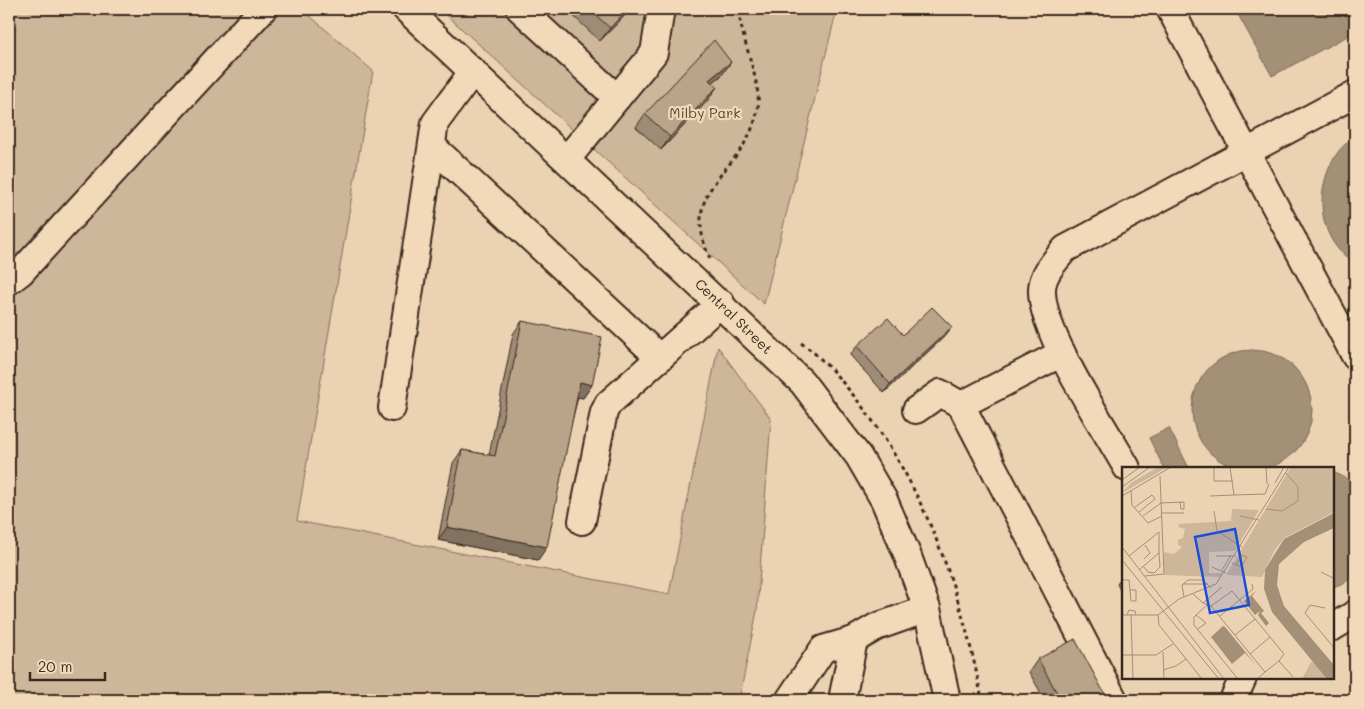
<svg xmlns="http://www.w3.org/2000/svg" width="1364" height="709" font-family="Mali,sans-serif">
  <style>
    .green { fill: #cdb69a; stroke: #84705c }
    .water { fill: #a48f77; stroke: #7a6753 }
    .lines { fill: none; stroke-linecap: round; stroke-linejoin: round }
    .minor-casing { stroke: #3b2a1e; stroke-width: 30 }
    .path { stroke: #3b2a1e; stroke-width: 3; stroke-dasharray: 4 4; stroke-linecap: butt }
    .minor { stroke: #f1d9b9; stroke-width: 26 }
    .wall { fill: #9f8c76; stroke: #3b2a1e }
    .shaded-wall { fill: #827260; stroke: #3b2a1e }
    .building { fill: #b9a389; stroke: #3b2a1e }
    .labels { text-anchor: middle; dominant-baseline: central; stroke-width: 4.5; stroke-linejoin: round; paint-order: stroke }
    .park-label { font-size: 14px; fill: #584637; stroke: #f1d9b9 }
    .street-label { font-size: 14px; fill: #3b2a1e; stroke: #f1d9b9 }
    .inset-road { fill: none; stroke: #a48f77; stroke-width: 1 }
    .view { fill: #1d4ed8; fill-opacity: 0.15; stroke: #1d4ed8; stroke-width: 2.5 }
    .inset-edge { fill: none; stroke: #3b2a1e; stroke-width: 2.5 }
  </style>
  <rect width="100%" height="100%" fill="#ead2b3"/>
  <filter id="ink" filterUnits="userSpaceOnUse"><feTurbulence type="fractalNoise" baseFrequency=".02" numOctaves="2"/><feDisplacementMap in="SourceGraphic" scale="10" xChannelSelector="R" yChannelSelector="G"/><feConvolveMatrix kernelMatrix="1 2 1 2 8 2 1 2 1" color-interpolation-filters="sRGB"/></filter>
  <g filter="url(#ink)">
    <g class="green">
      <polygon points="9,9 302,9 373,71 297,521 669,594 718,347 771,419 757,611 739,700 9,700"/>
      <polygon points="440,9 837,9 764,304"/>
    </g>
    <g class="water">
      <polygon points="1235,9 1355,9 1355,32 1272,76"/>
      <path d="M 1355,135 L 1355,265 C 1350,260 1343,255 1338,249 C 1316,222 1318,183 1336,155 C 1341,147 1349,141 1355,135 Z"/>
      <circle cx="1252" cy="410" r="60"/>
      <polygon points="1169,428 1189,468 1164,468 1149,438"/>
      <polygon points="1333,472 1350,480 1355,485 1355,573 1346,582 1333,587"/>
    </g>
    <g class="lines">
      <defs>
        <g id="minor">
          <polyline points="406,9 802,382 859,457 884,500 907,554 927,609 947,700"/>
          <polyline points="520,9 617,98"/>
          <polyline points="1170,9 1355,356"/>
          <polyline points="432,146 660,358"/>
          <polyline points="567,159 654,53 661,9"/>
          <polyline points="9,281 21,272 263,9"/>
          <polyline points="961,405 1062,353"/>
          <polyline points="392,408 435,123 473,71"/>
          <polyline points="916,410 940,393 961,405 1114,700"/>
          <path d="M 1127,468 C 1104,427 1043,336 1042,292 C 1041,275 1055,261 1065,249 L 1355,94"/>
          <polyline points="582,521 604,412 608,404 721,303"/>
          <polyline points="1333,627 1355,614"/>
          <polyline points="789,700 823,649 854,640 876,627 927,609"/>
          <polyline points="842,700 854,640"/>
          <polyline points="1233,700 1243,678"/>
        </g>
      </defs>
      <use href="#minor" class="minor-casing"/>
      <g class="path">
        <path d="M 710,259 C 677,184 743,175 757,113 C 764,85 740,40 739,9"/>
        <path d="M 801,343 C 820,356 834,372 849,390 C 922,478 961,589 982,700"/>
      </g>
      <use href="#minor" class="minor"/>
    </g>
    <g class="wall">
      <polygon points="566,9 631,9 600,41"/>
      <polygon points="722,75 712,83 708,100 661,150 636,127 645,114"/>
      <polygon points="522,321 592,385 583,398 578,397 538,560 438,540 453,463 462,450 489,455 513,334"/>
      <polygon points="903,335 945,336 884,393 850,355 857,346"/>
      <polygon points="1123,576 1123,596 1117,584"/>
      <polygon points="1038,659 1108,700 1045,700 1029,672"/>
    </g>
    <g class="shaded-wall">
      <polygon points="628,9 631,9 600,41 610,28"/>
      <polygon points="731,62 722,75 700,93 709,80"/>
      <polygon points="717,87 708,100 661,150 670,137"/>
      <polygon points="952,327 945,336 884,393 890,384"/>
      <polygon points="580,382 592,385 583,398 571,396"/>
      <polygon points="447,527 547,547 538,560 438,540"/>
    </g>
    <g class="building">
      <polygon points="589,9 628,9 610,28"/>
      <polygon points="714,40 731,62 709,80 717,87 670,137 645,114"/>
      <polygon points="932,307 952,327 890,384 857,346 888,318 903,335"/>
      <polygon points="522,321 602,337 592,385 580,382 547,547 447,527 462,450 495,456"/>
      <polygon points="1075,639 1108,700 1061,700 1038,659"/>
    </g>
  </g>
  <g class="labels">
    <g class="park-label">
      <text x="705" y="112">Milby Park</text>
    </g>
    <g class="street-label">
      <text transform="translate(734 316) rotate(44)">Central Street</text>
    </g>
  </g>
  <g transform="translate(1122 467)">
    <rect width="212" height="212" fill="#ead2b3"/>
    <path d="M 36,0 L 46,0 L 0,26 L 9,16 ZM 169,0 L 212,0 L 212,45 L 162,71 L 152,84 L 140,110 L 104,108 ZM 110,42 L 137,43 L 113,84 L 87,85 L 87,106 L 101,106 L 98,110 L 42,108 L 42,85 L 52,87 L 60,80 L 56,78 L 56,73 L 61,71 L 63,62 L 56,60 L 57,57 L 109,54 ZM 189,195 L 194,195 L 205,212 L 180,212 Z" fill="#cdb69a"/>
    <path d="M 212,46 L 212,61 L 182,75 L 157,97 L 155,118 L 162,139 L 212,198 L 212,212 L 205,212 L 150,145 L 142,122 L 143,103 L 162,72 ZM 134,124 L 130,129 L 142,144 L 139,146 L 147,156 L 144,159 L 136,148 L 138,144 L 133,148 L 122,134 ZM 101,159 L 103,160 L 134,198 L 123,186 L 110,197 L 89,170 Z" fill="#a48f77"/>
    <path class="inset-road" d="M 92,0 L 92,14 L 111,14M 108,0 L 112,28 L 143,27 L 147,17M 144,0 L 145,17M 0,13 L 18,0M 153,16 L 162,0M 0,20 L 28,0M 9,24 L 10,38 L 26,56 L 40,49M 0,29 L 49,0M 88,29 L 112,28M 13,40 L 30,28 L 33,32 L 17,45M 144,42 L 160,44 L 176,34 L 176,20 L 164,6M 92,44 L 95,64 L 120,80M 40,46 L 62,46M 21,49 L 39,36 L 62,35 L 62,42 L 59,42 L 58,35M 118,49 L 137,53M 0,80 L 102,212M 7,89 L 37,65 L 37,86 L 17,103M 94,89 L 114,89M 22,92 L 28,86 L 23,78M 0,93 L 97,212M 110,96 L 112,97 L 117,99 L 120,99 L 125,90 L 120,88 L 114,98M 21,99 L 26,105 L 32,106 L 38,100 L 37,86M 90,100 L 104,106M 100,103 L 109,88M 199,105 L 213,112M 23,109 L 42,107 L 38,9M 0,113 L 7,113 L 9,134 L 14,134 L 14,123 L 8,123M 61,117 L 86,117M 71,127 L 81,136 L 100,120M 62,130 L 60,118 L 66,113 L 81,113 L 89,121M 81,136 L 89,139 L 110,124 L 148,170 L 128,187M 85,138 L 72,150 L 72,158 L 116,212M 89,139 L 143,205 L 135,212M 203,141 L 188,138 L 183,146 L 213,182M 0,148 L 36,148 L 57,132 L 94,117 L 167,0M 5,148 L 7,143 L 13,144 L 14,148M 9,148 L 11,212M 36,148 L 37,158 L 80,212M 74,148 L 84,156 L 76,162M 98,149 L 131,122 L 130,117M 113,168 L 133,152M 148,170 L 162,187 L 157,194M 41,185 L 42,212M 0,188 L 34,188 L 51,177M 41,203 L 54,199 L 64,192M 143,205 L 157,194 L 171,210"/>
    <path class="view" d="M 113,62 L 127,138 L 88,146 L 73,70 Z"/>
    <rect width="212" height="212" class="inset-edge"/>
  </g>
  <rect width="1364" height="709" fill="none" stroke="#f1d9b9" stroke-width="30"/>
  <rect x="15" y="15" width="1334" height="679" fill="none" stroke="#3b2a1e" stroke-width="2" filter="url(#ink)"/>
  <path d="M30 672v8h75v-8" fill="none" stroke="#3b2a1e" stroke-width="2.5"/>
  <text x="38" y="672" font-size="15" fill="#3b2a1e" stroke="#f1d9b9" stroke-width="4" paint-order="stroke">20 m</text>
</svg>
